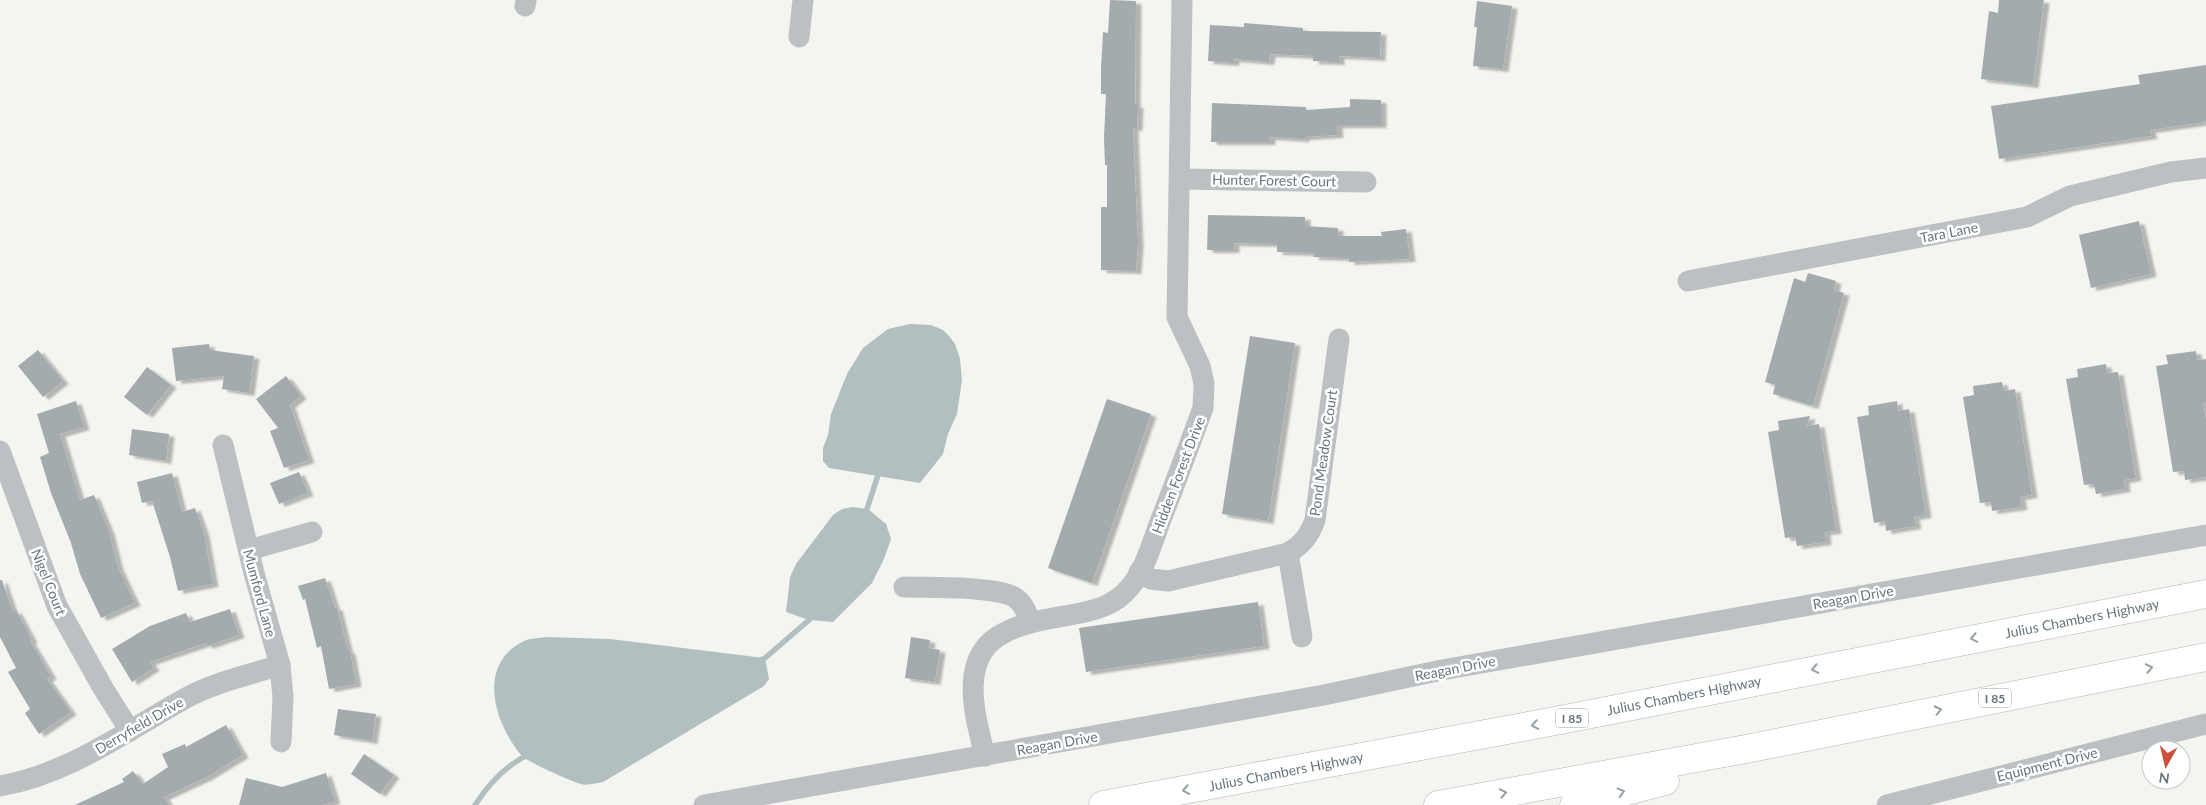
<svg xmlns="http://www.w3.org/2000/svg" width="2206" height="805" font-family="Lato,sans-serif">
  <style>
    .water { fill: #b2bfc1 }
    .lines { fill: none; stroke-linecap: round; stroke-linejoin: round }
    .stream { stroke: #b2bfc1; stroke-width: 5.5 }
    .building { fill: #a4abaf; filter: url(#shadow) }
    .highway-casing { stroke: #b0b3b6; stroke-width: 29 }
    .minor { stroke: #bcc0c2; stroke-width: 21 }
    .highway { stroke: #fff; stroke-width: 28 }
    .oneway { stroke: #959fa5 }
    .labels { text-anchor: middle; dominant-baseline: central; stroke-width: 5; stroke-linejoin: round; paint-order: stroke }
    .shield { fill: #fff; stroke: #959fa5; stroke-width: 1 }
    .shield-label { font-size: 12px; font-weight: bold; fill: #67767e }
    .street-label { font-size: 14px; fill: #67767e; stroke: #fff }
  </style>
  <defs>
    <filter id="shadow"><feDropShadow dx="5.5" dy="3" stdDeviation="1" flood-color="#0004"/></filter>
  </defs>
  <rect width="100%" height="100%" fill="#f4f4f1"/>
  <g class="water">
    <polygon points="910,324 931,325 943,330 949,336 955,344 960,359 962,380 957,414 948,434 943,454 920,483 829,468 823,461 823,448 828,435 831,414 847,374 863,348 888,329"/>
    <polygon points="853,507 868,509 886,524 891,539 884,559 872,583 833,622 809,620 786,612 790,577 796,564 833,515 842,509"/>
    <path d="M 547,637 L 610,639 L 765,658 L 769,679 L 764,686 L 603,782 C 597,783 587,786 581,784 C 572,782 526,761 522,756 C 494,723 476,664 524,641 C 530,638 540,638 547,637 Z"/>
  </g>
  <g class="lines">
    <g class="stream">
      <polyline points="865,515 880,469"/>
      <polyline points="758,661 765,658 809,620 813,613"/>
      <path d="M 475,805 C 488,785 507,764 530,754"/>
    </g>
  </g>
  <g class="building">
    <polygon points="1110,0 1136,1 1135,105 1138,105 1137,128 1133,128 1138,244 1136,271 1101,270 1101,207 1107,207 1107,165 1105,165 1104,138 1106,94 1101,94 1101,69 1103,32 1108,33"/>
    <polygon points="1999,0 2044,0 2033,85 1981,79 1989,11 1998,13"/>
    <polygon points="1477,1 1512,6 1503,69 1473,66 1477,27 1474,27"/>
    <polygon points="1244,23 1303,28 1303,31 1381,32 1380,58 1339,56 1339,62 1313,61 1313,56 1270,54 1269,62 1234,59 1234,63 1208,61 1210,25 1244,27"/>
    <polygon points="2206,65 2206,122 2150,130 2152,136 1999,159 1991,106 2140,84 2138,75"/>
    <polygon points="1350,99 1381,100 1381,125 1337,125 1338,135 1304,137 1304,139 1270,137 1270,142 1211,142 1212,103 1306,107 1306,110 1350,107"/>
    <polygon points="1208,215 1305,217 1305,226 1338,228 1338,236 1382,236 1381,232 1406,229 1410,259 1349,262 1349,258 1313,257 1314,253 1277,252 1277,244 1234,243 1234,250 1207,250"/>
    <polygon points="2139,221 2151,274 2091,288 2079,235"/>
    <polygon points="1808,273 1836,281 1834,290 1844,293 1813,406 1773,394 1775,385 1765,382 1794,278 1805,282"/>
    <polygon points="1250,336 1295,343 1268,521 1222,514"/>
    <polygon points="209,344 210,350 254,356 249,393 222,389 224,376 176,381 172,348"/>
    <polygon points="38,350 63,381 43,397 18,366"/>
    <polygon points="2196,351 2197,360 2206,359 2206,403 2203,403 2206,419 2206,477 2185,480 2184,471 2173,472 2156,366 2168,364 2166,355"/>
    <polygon points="2106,364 2107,373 2118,372 2136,478 2124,480 2125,489 2096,494 2094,484 2084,485 2066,379 2078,377 2077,369"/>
    <polygon points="147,367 171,385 147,415 124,397"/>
    <polygon points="286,376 301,396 290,405 309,460 284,468 270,431 278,428 256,399"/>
    <polygon points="2002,382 2004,391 2015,389 2032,495 2020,497 2022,507 1992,511 1991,502 1980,503 1963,397 1974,395 1973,386"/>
    <polygon points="1107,399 1151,414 1092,583 1048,568"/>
    <polygon points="76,401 84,427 60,434 80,500 94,495 109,531 118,567 135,603 101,618 80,574 71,543 51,493 40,457 49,453 37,414"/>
    <polygon points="1897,401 1898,411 1909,409 1926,515 1914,517 1916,526 1886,531 1885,521 1874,523 1857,417 1869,415 1868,406"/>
    <polygon points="1810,416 1807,426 1819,424 1836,531 1825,532 1826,542 1797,546 1795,537 1785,538 1768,432 1779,430 1778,421"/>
    <polygon points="132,429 169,434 166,461 129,455"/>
    <polygon points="299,472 308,493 279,504 270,483"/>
    <polygon points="172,473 182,512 195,508 204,533 213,584 178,591 170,557 152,501 142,503 137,482"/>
    <polygon points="325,578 335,608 337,607 348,651 350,651 356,684 329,689 321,646 317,648 305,599 303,600 298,586"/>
    <polygon points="0,580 2,580 13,612 16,610 32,640 30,641 51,676 47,679 71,712 39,734 25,713 30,709 8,672 16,668 0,637"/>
    <polygon points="1258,602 1264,646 1086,672 1079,628"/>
    <polygon points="230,609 239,635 207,646 206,643 150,662 154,668 132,682 112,649 150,626 186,613 190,622"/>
    <polygon points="911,637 930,640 929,648 940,650 935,682 905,678"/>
    <polygon points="338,709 376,714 372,741 334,735"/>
    <polygon points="226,725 243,755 207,777 164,797 169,805 75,805 124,782 122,779 133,771 143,784 168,767 162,754 185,744 186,747"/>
    <polygon points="364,754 394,775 380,794 351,774"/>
    <polygon points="326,773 335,801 323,805 239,805 246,778 282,787"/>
  </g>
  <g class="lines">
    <defs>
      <g id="highway">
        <polyline points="1103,805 1550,722 2206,594"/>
        <polyline points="1438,805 1746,749 2206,657"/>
        <polyline points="1574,805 1665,781"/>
      </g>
    </defs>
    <use href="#highway" class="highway-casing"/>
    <g class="minor">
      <polyline points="525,6 526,0"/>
      <polyline points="799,37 803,0"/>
      <polyline points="1181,179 1366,182"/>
      <polyline points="1688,281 2027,217 2070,196 2171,172 2206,168"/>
      <polyline points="223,445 254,573 280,665 283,697 281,742"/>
      <polyline points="0,451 57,606 103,688 130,731"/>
      <polyline points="249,550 312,532"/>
      <polyline points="1288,553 1302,637"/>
      <path d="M 1139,572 L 1151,579 L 1168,581 L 1288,553 C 1303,544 1309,536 1315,520 L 1339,339"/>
      <path d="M 904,587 C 930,588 994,586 1014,597 C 1023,602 1027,613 1031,623"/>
      <path d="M 985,756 C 975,716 957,656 1004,633 C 1024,622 1048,619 1070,615 C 1093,611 1115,606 1130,587 C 1145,570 1152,543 1160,522 C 1175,484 1189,446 1203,408 L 1204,384 L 1200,366 L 1177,317 L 1182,0"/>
      <path d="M 0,786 C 69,774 126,731 186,698 C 215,682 249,675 280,665"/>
      <polyline points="704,805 1324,695 1442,670 2206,535"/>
      <polyline points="1887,805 2206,724"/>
    </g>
    <use href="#highway" class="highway"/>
  </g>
  <defs><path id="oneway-chevron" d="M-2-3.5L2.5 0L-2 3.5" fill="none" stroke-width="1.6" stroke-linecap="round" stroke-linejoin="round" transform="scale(1.25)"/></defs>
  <g class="oneway">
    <use href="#oneway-chevron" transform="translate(1974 638) rotate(169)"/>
    <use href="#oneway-chevron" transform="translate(2149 668) rotate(-11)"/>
    <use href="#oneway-chevron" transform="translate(1815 669) rotate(169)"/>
    <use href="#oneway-chevron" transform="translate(1938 710) rotate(-12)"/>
    <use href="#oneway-chevron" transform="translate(1535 725) rotate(170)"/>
    <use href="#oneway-chevron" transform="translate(1186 790) rotate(170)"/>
    <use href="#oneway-chevron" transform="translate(1621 792) rotate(-15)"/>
    <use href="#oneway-chevron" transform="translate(1503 793) rotate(-11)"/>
  </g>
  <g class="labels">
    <g class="shield">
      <rect x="1979" y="688.5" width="32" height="19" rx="4"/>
      <rect x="1556" y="708.5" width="32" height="19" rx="4"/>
    </g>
    <g class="shield-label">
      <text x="1995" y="698">I 85</text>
      <text x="1572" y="718">I 85</text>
    </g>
    <g class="street-label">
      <text transform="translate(1274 180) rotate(1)">Hunter Forest Court</text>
      <text transform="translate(1949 232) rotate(-11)">Tara Lane</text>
      <text transform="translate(1323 453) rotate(-82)">Pond Meadow Court</text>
      <text transform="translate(1178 475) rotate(-69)">Hidden Forest Drive</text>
      <text transform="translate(49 582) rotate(68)">Nigel Court</text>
      <text transform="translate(260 593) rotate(75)">Mumford Lane</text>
      <text transform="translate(1853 597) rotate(-10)">Reagan Drive</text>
      <text transform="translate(2082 618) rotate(-11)">Julius Chambers Highway</text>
      <text transform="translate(1455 668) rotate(-11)">Reagan Drive</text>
      <text transform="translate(1684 695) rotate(-11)">Julius Chambers Highway</text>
      <text transform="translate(139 725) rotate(-30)">Derryfield Drive</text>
      <text transform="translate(1057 743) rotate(-10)">Reagan Drive</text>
      <text transform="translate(2047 764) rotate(-14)">Equipment Drive</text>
      <text transform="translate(1286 771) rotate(-11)">Julius Chambers Highway</text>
    </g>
  </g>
  <g transform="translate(2166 765) rotate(188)"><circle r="24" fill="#ffffff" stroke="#c2c8cb"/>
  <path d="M0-4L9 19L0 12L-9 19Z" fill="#cc513a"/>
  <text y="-8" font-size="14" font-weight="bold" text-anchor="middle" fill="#67767e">N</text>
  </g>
</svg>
